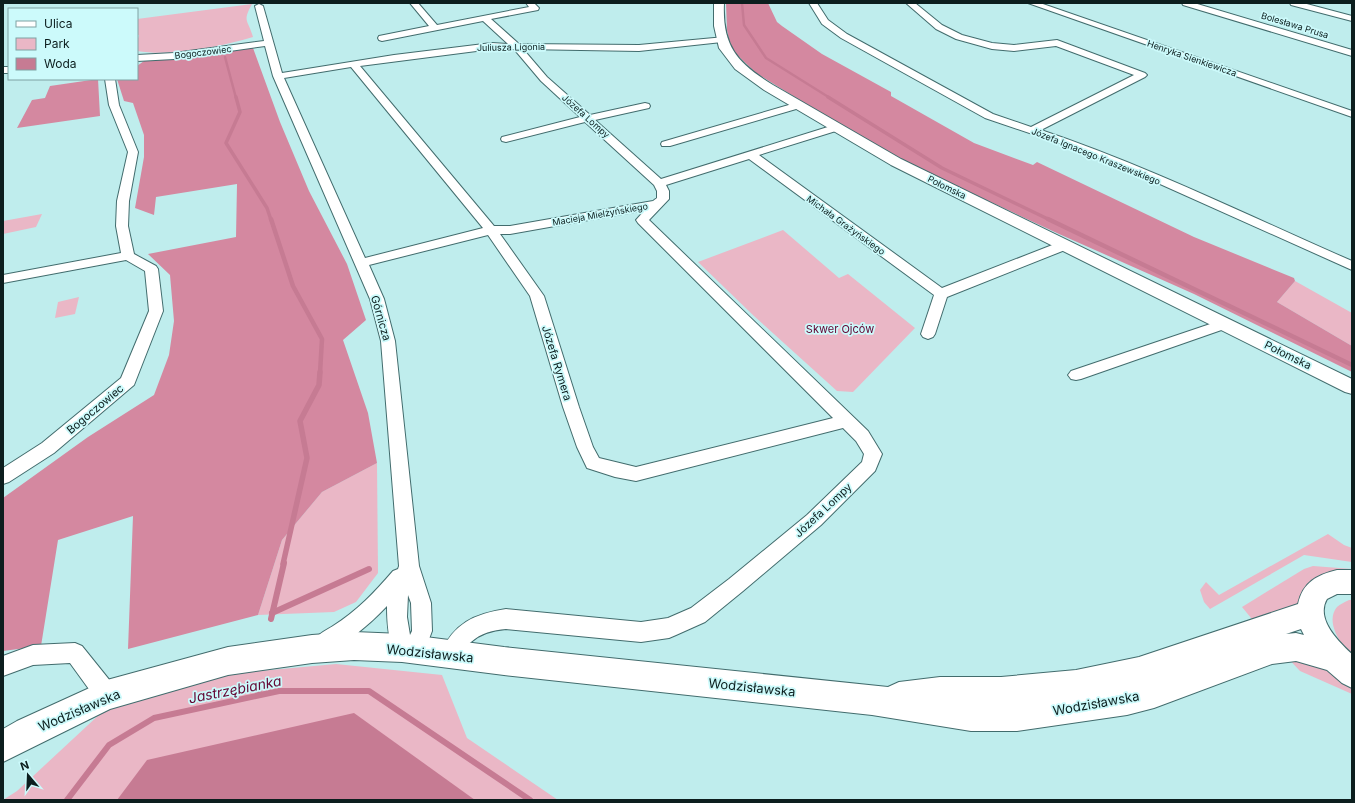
<svg xmlns="http://www.w3.org/2000/svg" width="1355" height="803" font-family="Inter,sans-serif">
  <style>
    .green { fill: #eab7c6 }
    .forest { fill: #d488a0 }
    .water { fill: #c67b93 }
    .lines { fill: none; stroke-linecap: round; stroke-linejoin: round }
    .stream-far4 { stroke: #c67b93; stroke-width: 2.5 }
    .stream-far3 { stroke: #c67b93; stroke-width: 3.5 }
    .stream-far2 { stroke: #c67b93; stroke-width: 4.5 }
    .stream-far1 { stroke: #c67b93; stroke-width: 5.5 }
    .stream { stroke: #c67b93; stroke-width: 6 }
    .minor-casing { stroke: #426c6d; stroke-width: 2 }
    .tertiary-casing { stroke: #426c6d; stroke-width: 2 }
    .secondary-casing { stroke: #426c6d; stroke-width: 2 }
    .minor { fill: #fff; fill-rule: evenodd }
    .tertiary { fill: #fff; fill-rule: evenodd }
    .secondary { fill: #fff; fill-rule: evenodd }
    .labels { text-anchor: middle; dominant-baseline: central; stroke-width: 3.5; stroke-linejoin: round; paint-order: stroke }
    .far-street-label { font-size: 9px; fill: #0c1e1e; stroke: #ccfafb }
    .street-label { font-size: 11px; fill: #0c1e1e; stroke: #ccfafb }
    .park-label { font-size: 11px; fill: #620432; stroke: #ccfafb }
    .near-street-label { font-size: 13px; fill: #0c1e1e; stroke: #ccfafb }
    .near-water-label { font-size: 14px; font-style: italic; fill: #640633; stroke: #ccfafb }
  </style>
  <rect width="100%" height="100%" fill="#bfeded"/>
  <g class="green">
    <path d="M 252,4 C 242,22 248,19 253,37 C 219,47 172,57 137,51 L 137,42 L 139,35 L 137,35 L 137,19 Z"/>
    <polygon points="42,214 36,227 3,234 3,221"/>
    <polygon points="783,230 839,278 848,274 915,328 853,392 837,391 754,316 698,262"/>
    <polygon points="1295,281 1352,313 1352,346 1277,302"/>
    <polygon points="79,297 75,314 55,318 58,302"/>
    <polygon points="377,463 378,573 356,602 334,612 258,615 282,540 322,492"/>
    <polygon points="1328,534 1344,545 1352,548 1352,562 1304,555 1210,609 1204,602 1200,590 1206,582 1219,595"/>
    <polygon points="1313,566 1352,569 1352,576 1301,604 1256,624 1242,607 1304,569"/>
    <path d="M 1349,600 L 1352,600 L 1352,655 C 1340,645 1325,621 1337,607 C 1340,604 1345,602 1349,600 Z"/>
    <polygon points="1286,656 1321,661 1352,683 1352,694 1300,671"/>
    <polygon points="336,664 442,675 467,738 558,800 3,800 17,791 102,712 205,676"/>
  </g>
  <g class="forest">
    <polygon points="726,3 768,3 777,22 782,26 822,54 891,92 891,96 974,143 1033,165 1037,162 1194,237 1294,278 1295,281 1277,302 1352,346 1352,372 1194,294 1059,234 924,171 869,143 756,73 734,52 729,40 727,30"/>
    <polygon points="253,48 280,122 309,191 347,264 366,320 343,340 368,413 377,463 322,492 282,540 258,615 128,649 133,516 58,540 41,646 3,651 3,498 88,437 154,395 169,355 174,321 170,275 148,254 236,237 237,184 156,197 154,215 135,208 144,157 144,135 133,103 124,101 117,79 137,79 137,66 144,61 194,57"/>
    <polygon points="98,79 100,116 17,128 32,100 45,98 50,86"/>
  </g>
  <polygon class="water" points="354,713 475,800 117,800 147,760"/>
  <g class="lines">
    <g class="stream-far4">
      <polyline points="742,3 744,25 766,58 830,98"/>
      <polyline points="225,57 236,98"/>
    </g>
    <g class="stream-far3">
      <polyline points="236,97 240,112 226,143 267,208 271,220"/>
      <polyline points="828,97 942,168 1050,220"/>
    </g>
    <g class="stream-far2">
      <polyline points="271,219 293,286 322,339 320,373"/>
      <polyline points="1048,219 1352,365"/>
    </g>
    <polyline class="stream-far1" points="283,564 307,458 300,421 319,385 320,372"/>
    <g class="stream">
      <polyline points="272,613 369,569"/>
      <polyline points="271,619 284,563"/>
      <polyline points="258,695 260,684"/>
      <polyline points="67,800 109,745 154,718 279,691 369,691 530,800"/>
    </g>
    <defs>
      <g id="minor">
        <path d="M 410,3 L 418,3 L 437,25 L 529,7 L 526,3 L 534,3 L 539,8 L 538,10 L 491,19 L 519,44 L 639,45 L 725,37 L 726,39 L 725,41 L 722,42 L 639,51 L 523,49 L 547,77 L 590,115 L 645,103 L 649,104 L 650,106 L 649,108 L 595,120 L 661,179 L 831,126 L 839,126 L 840,128 L 839,130 L 759,155 L 942,288 L 1060,242 L 1070,242 L 1071,245 L 1070,248 L 947,297 L 935,334 L 933,337 L 928,339 L 923,337 L 921,334 L 934,295 L 749,159 L 666,185 L 669,191 L 669,199 L 649,220 L 868,431 L 882,454 L 875,471 L 821,525 L 743,591 L 705,622 L 676,635 L 669,638 L 641,642 L 506,629 C 493,630 481,633 471,642 C 462,649 464,659 451,664 L 444,661 L 440,654 C 454,623 474,614 506,609 L 641,622 L 668,618 L 691,608 L 729,579 L 807,515 L 862,462 L 864,454 L 856,441 L 843,428 L 636,481 L 615,477 L 587,468 L 577,447 L 563,407 L 530,296 L 488,235 L 369,265 L 384,299 L 395,341 L 419,566 L 431,603 L 432,631 L 422,658 L 415,661 L 408,658 L 407,656 L 402,658 L 395,655 C 388,640 387,622 387,606 C 369,625 348,643 323,653 L 316,650 L 313,643 C 317,634 325,631 333,626 C 357,611 375,592 393,571 L 398,569 L 399,566 L 381,341 L 370,299 L 273,76 L 265,46 L 174,59 L 137,61 L 137,55 L 174,53 L 264,41 L 255,6 L 259,4 L 263,6 L 282,73 L 394,55 L 492,43 L 508,44 L 483,21 L 382,41 L 379,40 L 378,38 L 379,36 L 429,26 ZM 492,49 L 514,49 L 541,81 L 580,117 L 502,137 L 501,139 L 502,141 L 506,142 L 585,122 L 654,185 L 657,191 L 657,198 L 653,201 L 510,226 L 494,226 L 360,66 ZM 351,67 L 483,228 L 365,258 L 284,78 ZM 645,210 L 636,220 L 638,223 L 833,418 L 636,467 L 599,458 L 593,447 L 579,407 L 544,296 L 500,234 L 510,234 ZM 408,595 L 411,603 L 412,631 L 410,635 L 407,617 Z"/>
        <path d="M 809,3 L 817,3 L 828,20 L 847,34 L 993,114 L 1031,127 L 1134,75 L 1056,46 L 1014,51 L 992,49 L 956,39 L 936,29 L 906,3 L 915,3 L 942,25 L 962,35 L 992,43 L 1014,45 L 1057,40 L 1145,73 L 1147,75 L 1145,77 L 1041,130 C 1148,166 1249,216 1352,261 L 1352,270 L 1131,171 L 1068,146 L 985,118 L 841,38 L 822,24 Z"/>
        <polygon points="1028,3 1040,3 1352,111 1352,117"/>
        <polygon points="1182,3 1194,3 1352,50 1352,56 1183,5"/>
        <polygon points="1290,3 1303,3 1352,16 1352,21 1291,5"/>
        <rect x="3" y="67" width="6" height="6"/>
        <polygon points="105,79 115,79 119,105 138,152 129,201 128,226 134,254 156,266 158,269 163,311 134,385 54,453 9,482 3,484 3,468 42,443 121,378 149,311 145,271 126,260 3,283 3,275 121,253 116,226 117,201 128,152 109,105"/>
        <polygon points="799,102 803,103 804,105 803,107 670,146 662,146 661,144 662,142"/>
        <polygon points="1225,319 1230,321 1232,324 1230,327 1081,379 1076,380 1071,379 1068,375 1071,371"/>
        <polygon points="75,643 82,646 115,687 118,695 115,703 107,706 99,703 70,663 33,665 3,676 3,656 33,645"/>
      </g>
      <path id="tertiary" d="M 714,3 L 724,3 C 722,46 737,63 773,85 L 901,159 L 1352,379 L 1352,394 L 1345,392 L 891,165 L 764,90 L 735,69 L 719,48 L 714,26 Z"/>
      <path id="secondary" d="M 1337,570 L 1352,570 L 1352,594 L 1337,594 L 1327,599 C 1315,619 1339,642 1352,654 L 1352,688 L 1342,683 L 1327,670 L 1296,661 L 1272,664 L 1154,708 L 1127,715 L 1017,731 L 971,731 L 872,715 L 504,675 L 402,662 L 354,660 L 312,663 L 228,675 L 110,709 L 3,762 L 3,729 L 17,721 L 107,680 L 228,647 L 312,635 L 354,632 L 402,634 L 504,647 L 888,687 L 899,682 L 940,677 L 1001,677 L 1076,670 L 1139,657 L 1298,604 C 1303,582 1317,575 1337,570 ZM 1301,629 L 1304,635 L 1296,633 L 1286,634 Z"/>
    </defs>
    <use href="#minor" class="minor-casing"/>
    <use href="#tertiary" class="tertiary-casing"/>
    <use href="#secondary" class="secondary-casing"/>
    <use href="#minor" class="minor"/>
    <use href="#tertiary" class="tertiary"/>
    <use href="#secondary" class="secondary"/>
  </g>
  <g class="labels">
    <g class="far-street-label">
      <text transform="translate(1295 25) rotate(17)">Bolesława Prusa</text>
      <text transform="translate(511 47) rotate(-1)">Juliusza Ligonia</text>
      <text transform="translate(203 52) rotate(-7)">Bogoczowiec</text>
      <text transform="translate(1192 58) rotate(19)">Henryka Sienkiewicza</text>
      <text transform="translate(586 116) rotate(42)">Józefa Lompy</text>
      <text transform="translate(1096 156) rotate(22)">Józefa Ignacego Kraszewskiego</text>
      <text transform="translate(947 187) rotate(26)">Połomska</text>
      <text transform="translate(600 214) rotate(-10)">Macieja Mielżyńskiego</text>
      <text transform="translate(846 225) rotate(36)">Michała Grażyńskiego</text>
    </g>
    <g class="street-label">
      <text transform="translate(381 318) rotate(74)">Górnicza</text>
      <text transform="translate(1288 355) rotate(26)">Połomska</text>
      <text transform="translate(557 363) rotate(73)">Józefa Rymera</text>
      <text transform="translate(95 409) rotate(-40)">Bogoczowiec</text>
      <text transform="translate(823 510) rotate(-43)">Józefa Lompy</text>
    </g>
    <g class="park-label">
      <text x="840" y="329">Skwer Ojców</text>
    </g>
    <g class="near-street-label">
      <text transform="translate(430 653) rotate(6)">Wodzisławska</text>
      <text transform="translate(752 687) rotate(6)">Wodzisławska</text>
      <text transform="translate(1096 703) rotate(-10)">Wodzisławska</text>
      <text transform="translate(79 710) rotate(-23)">Wodzisławska</text>
    </g>
    <g class="near-water-label">
      <text transform="translate(235 689) rotate(-11)">Jastrzębianka</text>
    </g>
  </g>
  <rect width="1355" height="803" fill="none" stroke="#0c1e1e" stroke-width="8"/>
  <rect x="8" y="8" width="130" height="72" fill="#ccfafb" stroke="#7fa2a3"/>
  <rect x="16" y="21" width="20" height="6" fill="#ffffff" stroke="#7fa2a3"/>
  <text x="44" y="28" font-size="12" fill="#0c1e1e">Ulica</text>
  <rect x="16" y="38" width="20" height="12" fill="#eab7c6" stroke="#7fa2a3"/>
  <text x="44" y="48" font-size="12" fill="#0c1e1e">Park</text>
  <rect x="16" y="58" width="20" height="12" fill="#c67b93" stroke="#7fa2a3"/>
  <text x="44" y="68" font-size="12" fill="#0c1e1e">Woda</text>
  <g transform="translate(28 775) rotate(341)" stroke="#ccfafb" stroke-width="3" paint-order="stroke">
  <path d="M0-3L7 15L0 10L-7 15Z" fill="#0c1e1e"/>
  <text y="-6" font-size="11" font-weight="bold" text-anchor="middle" fill="#0c1e1e">N</text>
  </g>
</svg>
